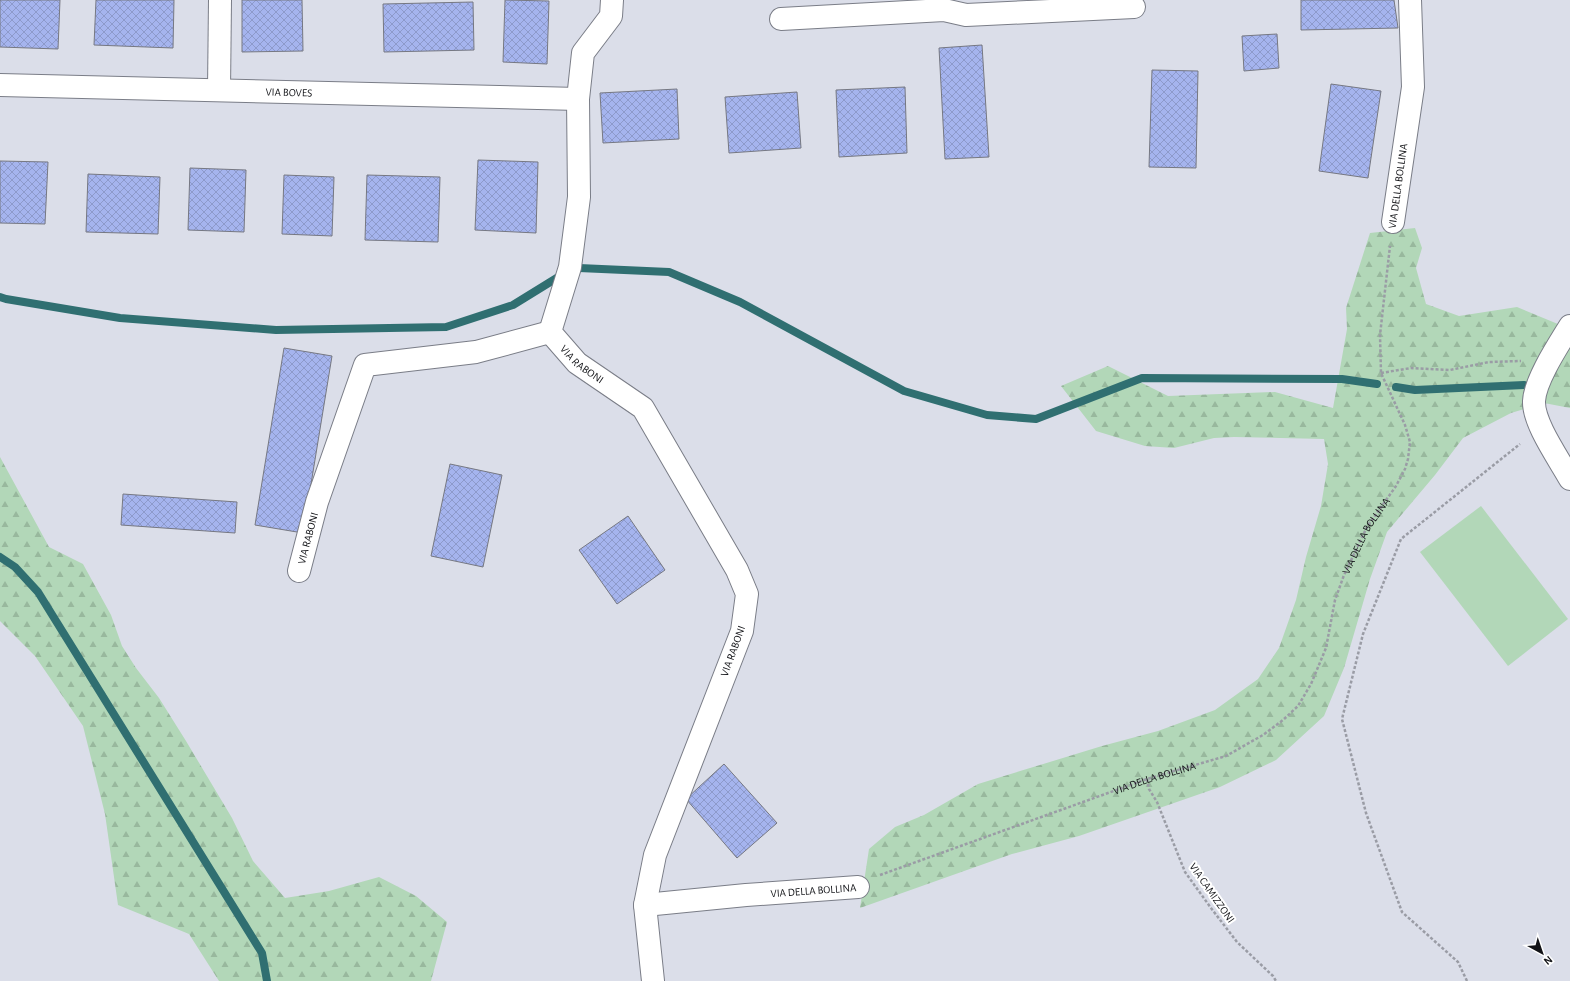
<svg xmlns="http://www.w3.org/2000/svg" width="1570" height="981" font-family="'Alegreya Sans',sans-serif">
  <style>
    .forest { fill: url(#forest-firs) }
    .pitch { fill: #b2d7b8 }
    .lines { fill: none; stroke-linecap: round; stroke-linejoin: round }
    .stream { stroke: #306f71; stroke-width: 8 }
    .building { fill: url(#building-cross-hatch); stroke: #767882 }
    .minor-casing { stroke: #7a7d87; stroke-width: 24 }
    .path { stroke: #9a9ca5; stroke-width: 2.5; stroke-dasharray: 3 2; stroke-linecap: butt }
    .minor { stroke: #fff; stroke-width: 22 }
    .labels { text-anchor: middle; dominant-baseline: central; stroke-width: 4; stroke-linejoin: round; paint-order: stroke }
    .street-label { font-size: 11px; fill: #121317; stroke: #fff }
  </style>
  <defs>
    <pattern id="forest-firs" width="22" height="20" patternUnits="userSpaceOnUse"><rect width="22" height="20" fill="#b2d7b8"/><path d="M5 1l3.5 6h-7zM16 11l3.5 6h-7z" fill="#98b89d"/></pattern>
    <pattern id="building-cross-hatch" width="8" height="8" patternUnits="userSpaceOnUse"><rect width="8" height="8" fill="#a5b4ee"/><path d="M0 0l8 8M0 8l8-8" fill="none" stroke="#8d9acb"/></pattern>
  </defs>
  <rect width="100%" height="100%" fill="#dbdee9"/>
  <g class="forest">
    <polygon points="1415,228 1422,248 1416,268 1426,304 1459,316 1517,307 1570,329 1570,408 1544,403 1511,413 1463,438 1435,475 1387,532 1370,579 1344,668 1324,716 1276,760 1220,787 1079,836 1012,854 860,908 869,849 895,827 924,815 978,784 1102,746 1158,731 1215,710 1258,679 1279,648 1296,600 1306,557 1321,506 1328,464 1324,439 1234,437 1214,438 1174,448 1145,446 1096,431 1061,386 1108,366 1168,396 1275,392 1333,408 1347,329 1346,308 1370,233"/>
    <polygon points="0,457 49,547 83,564 111,615 122,646 136,668 159,698 186,741 232,818 253,861 285,898 329,891 379,877 416,896 447,922 431,981 219,981 189,934 118,905 105,814 83,726 35,656 0,621"/>
  </g>
  <polygon class="pitch" points="1481,506 1568,619 1508,666 1420,552"/>
  <g class="lines">
    <g class="stream">
      <polyline points="579,268 669,272 740,302 904,391 987,415 1036,419 1142,378 1342,379 1377,384"/>
      <polyline points="0,297 6,299 120,318 276,330 446,327 513,305 560,276"/>
      <polyline points="1396,387 1415,390 1524,385"/>
      <polyline points="0,557 15,567 38,592 262,953 267,981"/>
    </g>
  </g>
  <g class="building">
    <polygon points="0,0 60,0 58,49 0,47"/>
    <polygon points="96,0 174,0 173,48 94,45"/>
    <polygon points="242,0 302,0 303,51 242,52"/>
    <polygon points="505,0 549,1 547,64 503,62"/>
    <polygon points="1301,0 1394,0 1398,28 1301,30"/>
    <polygon points="473,2 474,50 384,52 383,4"/>
    <polygon points="1277,34 1279,68 1244,71 1242,36"/>
    <polygon points="982,45 989,157 945,159 939,48"/>
    <polygon points="1152,70 1198,71 1196,168 1149,167"/>
    <polygon points="1331,84 1381,91 1368,178 1319,171"/>
    <polygon points="905,87 907,153 839,157 836,90"/>
    <polygon points="677,89 679,139 603,143 600,93"/>
    <polygon points="797,92 801,148 729,153 725,97"/>
    <polygon points="478,160 538,162 536,233 475,230"/>
    <polygon points="0,161 48,162 45,224 0,223"/>
    <polygon points="190,168 246,170 244,232 188,230"/>
    <polygon points="88,174 160,177 158,234 86,232"/>
    <polygon points="284,175 334,177 332,236 282,234"/>
    <polygon points="367,175 440,177 438,242 365,240"/>
    <polygon points="284,348 332,356 303,533 255,525"/>
    <polygon points="450,464 502,475 483,567 431,556"/>
    <polygon points="123,494 237,502 235,533 121,525"/>
    <polygon points="628,516 665,570 617,604 579,550"/>
    <polygon points="724,764 777,823 737,858 686,799"/>
  </g>
  <g class="lines">
    <defs>
      <g id="minor">
        <path id="s2" d="M 612,0 L 611,16 L 583,53 L 578,99 L 579,197 L 570,267 L 550,332 L 577,363 L 643,408 L 737,570 L 747,594 L 742,631 L 655,855 L 645,905 L 653,981"/>
        <polyline points="781,19 944,10 966,15 1134,7"/>
        <path id="s3" d="M 0,85 L 578,99"/>
        <polyline points="219,90 220,0"/>
        <polyline points="1393,222 1413,87 1410,0"/>
        <path d="M 1570,326 C 1559,344 1535,380 1534,401 C 1533,423 1559,459 1570,479"/>
        <path id="s4" d="M 299,571 L 317,502 L 365,365 L 476,352 L 550,332"/>
        <path id="s5" d="M 645,905 L 746,895 L 858,887"/>
      </g>
    </defs>
    <use href="#minor" class="minor-casing"/>
    <g class="path">
      <polyline points="1381,373 1411,368 1450,370 1489,362 1521,361"/>
      <polyline points="1147,779 1149,789 1157,802 1185,872 1211,908 1237,942 1273,976 1276,981"/>
      <path id="s1" d="M 880,875 L 1147,779 L 1226,756 L 1263,735 L 1283,720 L 1298,706 L 1311,684 L 1326,648 L 1335,600 L 1344,575 L 1367,527 L 1396,486 L 1405,469 L 1408,459 L 1410,442 L 1405,425 L 1381,373 L 1380,335 L 1390,246"/>
      <polyline points="1467,981 1458,962 1402,912 1366,813 1342,719 1363,634 1401,539 1520,444"/>
    </g>
    <use href="#minor" class="minor"/>
  </g>
  <g class="labels">
    <g class="street-label">
      <text stroke="none"><textPath href="#s3" startOffset="289">VIA BOVES</textPath></text>
      <text transform="translate(1398 186) rotate(-82)">VIA DELLA BOLLINA</text>
      <text stroke="none"><textPath href="#s2" startOffset="391">VIA RABONI</textPath></text>
      <text stroke="none"><textPath href="#s1" startOffset="639">VIA DELLA BOLLINA</textPath></text>
      <text stroke="none"><textPath href="#s4" startOffset="34">VIA RABONI</textPath></text>
      <text transform="translate(733 651) rotate(-70)">VIA RABONI</text>
      <text stroke="none"><textPath href="#s1" startOffset="291">VIA DELLA BOLLINA</textPath></text>
      <text stroke="none"><textPath href="#s5" startOffset="169">VIA DELLA BOLLINA</textPath></text>
      <text transform="translate(1212 893) rotate(55)">VIA CAMIZZONI</text>
    </g>
  </g>
  <g transform="translate(1542 953) rotate(140)" stroke="#ffffff" stroke-width="3" paint-order="stroke">
  <path d="M0-3L7 15L0 10L-7 15Z" fill="#121317"/>
  <text y="-6" font-size="11" font-weight="bold" text-anchor="middle" fill="#121317">N</text>
  </g>
</svg>
